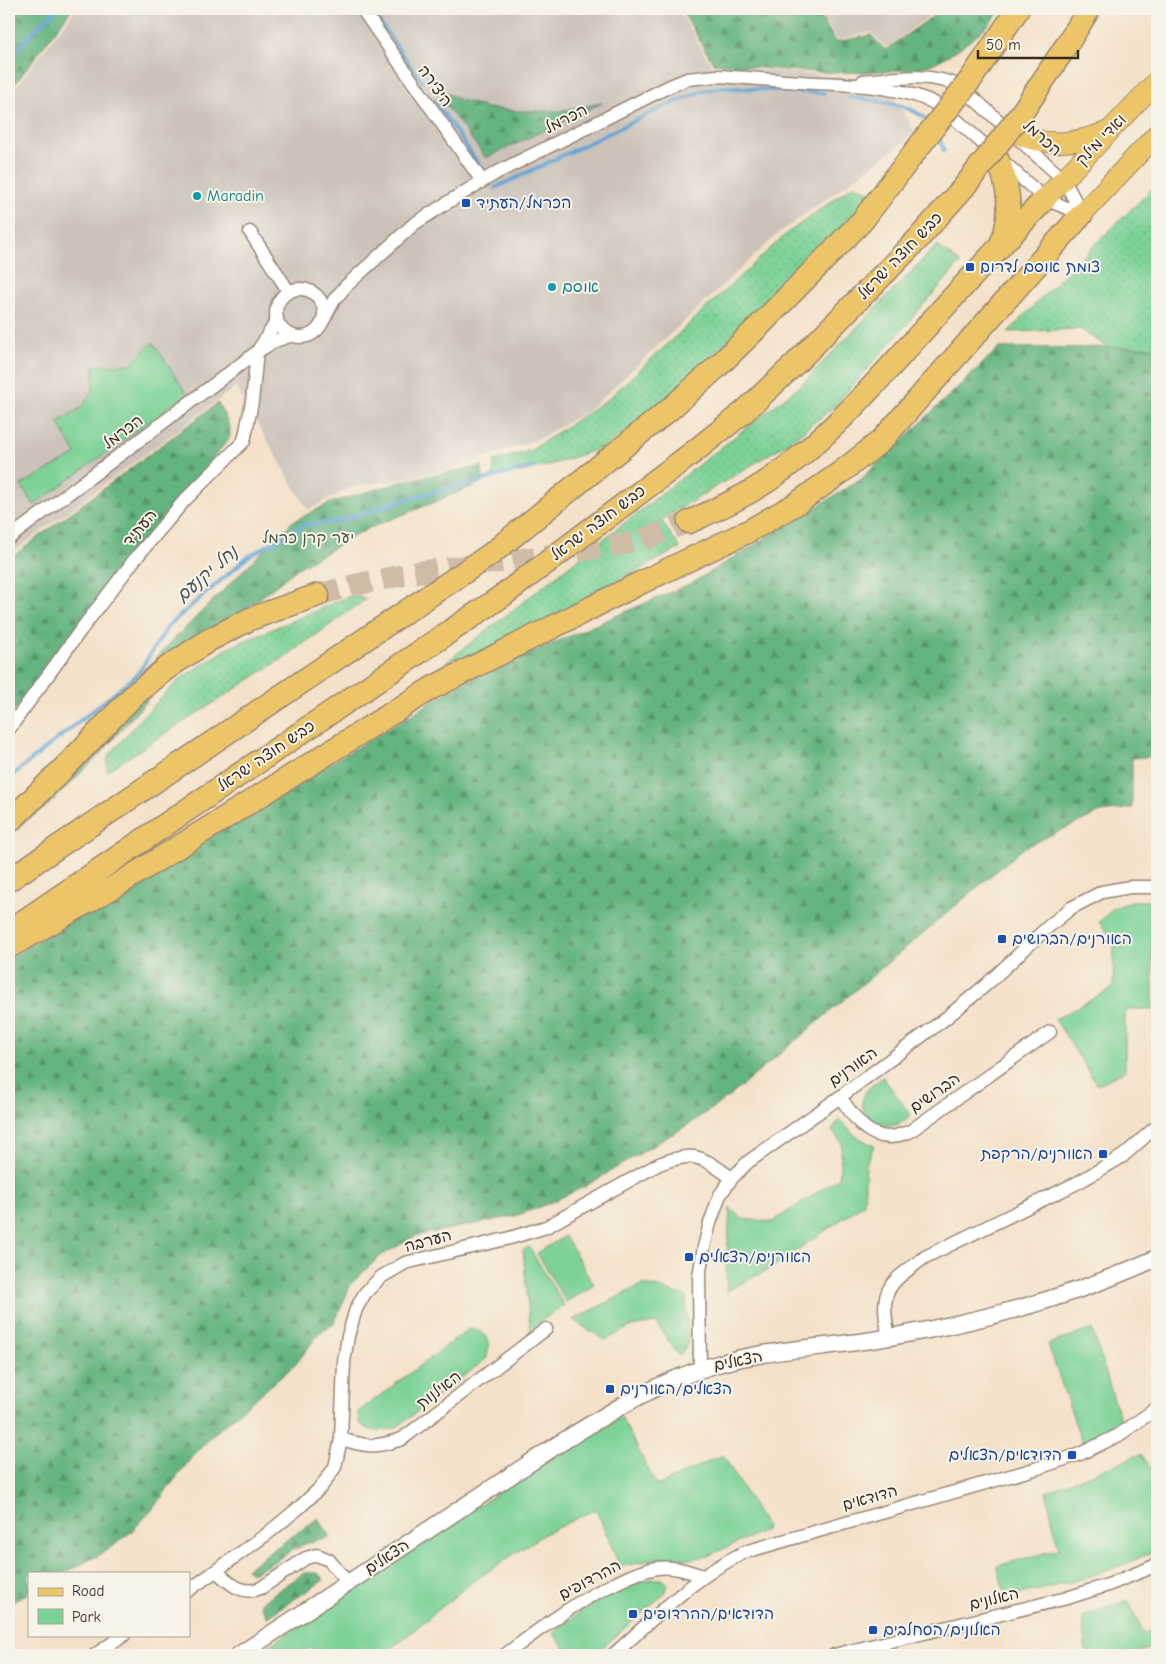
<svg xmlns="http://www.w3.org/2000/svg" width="1166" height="1664" font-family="'Comic Neue','Playpen Sans Hebrew',sans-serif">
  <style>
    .industrial { fill: #ccc2b9 }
    .grass { fill: url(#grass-dots); stroke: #5b7e5a }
    .forest { fill: url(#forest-firs); stroke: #506f4f }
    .park { fill: #7bd297; stroke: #5b7e5a }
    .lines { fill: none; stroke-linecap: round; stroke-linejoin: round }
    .stream { stroke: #5ea4d4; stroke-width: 4 }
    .motorway-tunnel { stroke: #cfbca7; stroke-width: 22; stroke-dasharray: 22 11; stroke-linecap: butt }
    .minor-casing { stroke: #988674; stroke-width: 15 }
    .tertiary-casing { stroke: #988674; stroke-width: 19 }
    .primary-casing { stroke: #988674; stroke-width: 22 }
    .motorway-casing { stroke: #988674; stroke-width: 25 }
    .minor { stroke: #fff; stroke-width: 12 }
    .tertiary { stroke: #fff; stroke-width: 16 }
    .primary { stroke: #edc569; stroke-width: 20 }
    .motorway { stroke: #edc569; stroke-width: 22 }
    .motorway-bridge-casing { stroke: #988674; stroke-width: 25; stroke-linecap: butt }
    .motorway-bridge { stroke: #edc569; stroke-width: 22 }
    .culture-dot { fill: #0f9aa8; stroke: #f7f3e8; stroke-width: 2 }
    .transit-dot { fill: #1a4fb4; stroke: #f7f3e8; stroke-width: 2 }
    .labels { text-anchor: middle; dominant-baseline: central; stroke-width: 4; stroke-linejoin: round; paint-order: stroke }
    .street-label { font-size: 16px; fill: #3b2a1e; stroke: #f7f3e8 }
    .culture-label { font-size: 16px; fill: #0d838f; stroke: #f7f3e8; text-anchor: start }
    .transit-label { font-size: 16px; fill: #164399; stroke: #f7f3e8; text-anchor: start }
    .park-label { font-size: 16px; fill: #4b543c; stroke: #f7f3e8 }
    .water-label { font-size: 18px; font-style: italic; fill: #47555e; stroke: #f7f3e8 }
  </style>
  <defs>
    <pattern id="grass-dots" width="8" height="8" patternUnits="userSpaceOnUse" patternTransform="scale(1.25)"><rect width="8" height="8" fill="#7bd297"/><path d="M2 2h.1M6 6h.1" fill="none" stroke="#6bb482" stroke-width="1.8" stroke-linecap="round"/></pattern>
    <pattern id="forest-firs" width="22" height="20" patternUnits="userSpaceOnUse" patternTransform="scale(1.25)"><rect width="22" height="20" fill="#64b480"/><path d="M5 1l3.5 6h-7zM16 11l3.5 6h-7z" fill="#549368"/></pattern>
  </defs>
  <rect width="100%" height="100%" fill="#f7f3e8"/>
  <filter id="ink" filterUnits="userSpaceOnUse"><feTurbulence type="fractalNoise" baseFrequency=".02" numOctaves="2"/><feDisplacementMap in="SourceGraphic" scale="10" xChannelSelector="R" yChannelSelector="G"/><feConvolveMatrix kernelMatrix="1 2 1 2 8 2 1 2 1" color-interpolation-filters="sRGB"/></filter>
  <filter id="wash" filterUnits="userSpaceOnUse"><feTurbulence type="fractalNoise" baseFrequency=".0096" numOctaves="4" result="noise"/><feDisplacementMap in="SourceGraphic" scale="20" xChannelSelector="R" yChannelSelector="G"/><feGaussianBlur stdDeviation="1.12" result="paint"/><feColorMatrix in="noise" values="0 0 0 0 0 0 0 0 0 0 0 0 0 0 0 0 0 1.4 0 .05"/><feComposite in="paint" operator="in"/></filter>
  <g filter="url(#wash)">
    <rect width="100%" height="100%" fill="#f4e1c9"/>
    <g class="industrial">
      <polygon points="76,9 678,9 712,66 882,80 916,133 778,234 589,410 536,440 449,469 391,481 354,486 308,510 236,387 9,555 9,96"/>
      <polygon points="819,9 939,9 886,47 871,32 837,40"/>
    </g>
    <g class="grass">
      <polygon points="1157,184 1157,368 1132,363 1080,329 1008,332 1059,280"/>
      <polygon points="854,185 873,193 803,269 739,331 643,419 604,447 547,466 493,476 494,461 530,451 608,399 786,234"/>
      <polygon points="937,245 960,263 836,405 788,443 661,520 680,548 404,695 801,385"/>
      <polygon points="352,595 366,599 285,657 107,771 108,757 140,719 180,679 230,647"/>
    </g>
    <g class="forest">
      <polygon points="9,9 72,9 9,92"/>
      <path d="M 681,9 L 816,9 L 836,42 L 871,35 L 885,50 L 943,9 L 1001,9 C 986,31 952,57 927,66 C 915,70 901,70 889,71 C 829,76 773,69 713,63 Z"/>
      <polygon points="438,88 458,99 487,108 518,111 558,111 602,103 486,158 441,99"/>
      <polygon points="1157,347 1157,756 1132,758 1132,808 1101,812 1025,847 730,1096 686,1126 586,1186 543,1206 515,1216 415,1236 379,1257 351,1284 334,1324 320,1332 296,1364 216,1432 192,1457 151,1511 129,1534 103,1553 64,1573 29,1573 29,1593 9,1604 9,958 468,680 692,583 860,480 999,348"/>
      <polygon points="218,403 230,427 230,437 9,718 9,559"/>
      <polygon points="482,466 483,482 440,500 369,528 298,568 240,614 163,682 101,753 50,804 9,833 9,814 32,799 162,651 292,522 330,503 407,480"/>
      <path d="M 318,1518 L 331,1537 C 319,1539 308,1542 297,1548 C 281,1556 268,1567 252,1573 L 246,1569 Z"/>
      <polygon points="304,1573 318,1573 324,1580 267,1617 260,1603"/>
    </g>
    <g class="park">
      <polygon points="153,342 187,394 34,505 21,485 76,454 58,422 82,407 93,390 94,366 131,364"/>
      <polygon points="1131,901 1152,901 1153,1009 1125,1009 1125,1071 1097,1085 1055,1019 1113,988 1114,941 1099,922 1112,909"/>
      <path d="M 883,1077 L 911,1115 C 907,1118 902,1123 898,1124 C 877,1132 850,1110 868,1089 C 872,1085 878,1081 883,1077 Z"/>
      <polygon points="839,1119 854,1135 874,1146 866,1164 864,1204 771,1268 727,1291 726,1272 730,1208 742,1219 772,1222 839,1178 842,1143 832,1131"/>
      <polygon points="565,1236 594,1285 566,1302 537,1253"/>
      <polygon points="529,1247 564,1305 530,1329 523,1250"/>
      <polygon points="643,1284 686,1296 688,1343 679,1356 656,1323 630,1327 605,1340 573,1320"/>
      <path d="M 469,1329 L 476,1329 C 490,1338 490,1342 487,1358 L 396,1428 C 382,1432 356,1434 358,1412 Z"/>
      <polygon points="1092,1329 1120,1419 1104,1431 1082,1443 1048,1344"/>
      <polygon points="621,1417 657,1486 723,1455 767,1529 708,1556 689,1559 659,1558 620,1567 596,1509 544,1534 471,1583 386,1653 387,1655 315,1655 310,1648 299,1655 255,1655 478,1506 558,1454"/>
      <path d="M 1141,1454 L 1157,1476 L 1157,1498 L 1154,1502 L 1157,1507 L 1157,1549 C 1111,1574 1057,1586 1006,1597 L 997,1566 L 1059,1549 L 1046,1492 Z"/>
      <polygon points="652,1579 662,1579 668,1584 666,1592 594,1655 570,1655 553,1633 581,1611 625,1586"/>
      <polygon points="1128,1600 1144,1634 1157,1627 1157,1647 1126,1655 1086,1655 1082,1617"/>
    </g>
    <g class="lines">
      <g class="stream">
        <polyline points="370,9 421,81"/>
        <polyline points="9,61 30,34 57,9"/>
        <path d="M 849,97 C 875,101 910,102 929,122"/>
        <polyline points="434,100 481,168"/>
        <polyline points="938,133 944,151"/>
        <polyline points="495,188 659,109 702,91 723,87 824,93"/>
        <polyline points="9,778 137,675 169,625 249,556 303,525 340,521 400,501 535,467"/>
      </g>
    </g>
  </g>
  <g filter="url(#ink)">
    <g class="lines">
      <polyline class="motorway-tunnel" points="318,595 354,585 418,572 569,553 638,541 689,522"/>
      <defs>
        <g id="minor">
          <polyline points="362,9 482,181"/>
          <path d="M 863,81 C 896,78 928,72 960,86 L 1064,180 L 1082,214"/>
          <polyline points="250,232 289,292"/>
          <circle cx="300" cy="313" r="24"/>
          <path d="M 323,321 L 334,300 L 346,286 L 414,224 L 450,201 L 496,173 L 668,87 L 687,79 L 717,76 C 750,78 783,81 816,83 C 858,85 905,86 942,107 L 1045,199 L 1082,214"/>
          <polyline points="9,538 257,352 275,341 292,335"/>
          <polyline points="9,729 80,631 135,559 184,501 244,441 252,402 257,352 273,327 277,318"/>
          <path d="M 840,1097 C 853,1115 865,1137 890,1137 C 896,1137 903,1133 909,1132 L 1050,1032"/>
          <path d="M 889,1338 C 879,1288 887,1285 925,1257 L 1079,1182 L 1123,1156 L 1157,1126"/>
          <polyline points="700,1370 699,1276 704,1247 710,1223 720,1195 732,1178 748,1162 840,1097 946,1018 987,984 1048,927 1071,908 1102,892 1130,887 1157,887"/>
          <path d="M 341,1439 C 369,1447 374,1448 402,1439 L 546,1329"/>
          <path d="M 216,1571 C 230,1583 241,1596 261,1588 L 306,1558 L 317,1555 L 329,1560 L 348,1583"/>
          <path d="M 189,1590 L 267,1534 L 301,1506 L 321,1487 L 335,1467 L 341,1439 L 344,1362 L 348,1336 L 356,1309 L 365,1293 L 381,1277 L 405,1263 L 510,1238 L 546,1227 L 659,1164 C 697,1150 701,1157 732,1178"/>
          <polyline points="95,1655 124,1635"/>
          <path d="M 505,1655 C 541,1628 576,1601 618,1582 C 630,1576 644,1570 657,1568 C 674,1566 688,1571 703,1576"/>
          <path d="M 613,1655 C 655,1618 694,1576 745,1552 L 1038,1468 L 1080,1454 L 1119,1435 L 1157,1408"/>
          <polyline points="834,1655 1067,1598 1108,1585 1157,1565"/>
        </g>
        <path id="tertiary" d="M 239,1655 L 554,1447 C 604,1416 654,1383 711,1366 C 768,1348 832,1348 890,1337 C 954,1326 1018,1311 1080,1289 C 1106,1280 1132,1269 1157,1258"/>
        <g id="primary">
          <path d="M 1011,132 C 1046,147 1073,145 1109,131"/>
          <polyline points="1045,199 1157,81"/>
          <polyline points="1082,214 1157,134"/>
        </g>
        <g id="motorway">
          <polyline points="971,79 1018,9"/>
          <polyline points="1021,114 1068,43 1089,9"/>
          <path d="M 995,154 C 1009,182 1014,215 1001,244"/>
          <path d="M 689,522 C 717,509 746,496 772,478 C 828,438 873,386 919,335 C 960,289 1002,244 1045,199"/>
          <polyline points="9,822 71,761 134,695 167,668 209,640 250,619 318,595"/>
          <polyline points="9,880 491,554 670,409 716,368 763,322 862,221 930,132"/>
          <polyline points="9,931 502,596 691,454 745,411 796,363 917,240 964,187 979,168"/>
          <polyline points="9,947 119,884 432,688 642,582 749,531 796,504 840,473 881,441 1082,214"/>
        </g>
      </defs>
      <use href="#minor" class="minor-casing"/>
      <use href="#tertiary" class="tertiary-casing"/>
      <use href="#primary" class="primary-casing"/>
      <use href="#motorway" class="motorway-casing"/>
      <use href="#minor" class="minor"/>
      <use href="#tertiary" class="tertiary"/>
      <use href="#primary" class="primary"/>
      <use href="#motorway" class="motorway"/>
      <defs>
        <g id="motorway-bridge">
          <polyline points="930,132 971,79"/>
          <polyline points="979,168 1021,114"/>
        </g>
      </defs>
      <use href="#motorway-bridge" class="motorway-bridge-casing"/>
      <use href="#motorway-bridge" class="motorway-bridge"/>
    </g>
  </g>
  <g class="culture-dot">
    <circle cx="197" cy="196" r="5"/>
    <circle cx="552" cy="287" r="5"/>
  </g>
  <g class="transit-dot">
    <rect x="461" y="198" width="10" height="10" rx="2.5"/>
    <rect x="965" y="262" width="10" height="10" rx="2.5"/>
    <rect x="997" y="934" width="10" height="10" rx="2.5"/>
    <rect x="1098" y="1149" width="10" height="10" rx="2.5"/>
    <rect x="684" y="1252" width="10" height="10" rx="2.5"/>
    <rect x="605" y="1384" width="10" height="10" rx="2.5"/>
    <rect x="1067" y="1450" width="10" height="10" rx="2.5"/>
    <rect x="628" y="1609" width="10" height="10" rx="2.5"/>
    <rect x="868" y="1625" width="10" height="10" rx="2.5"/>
  </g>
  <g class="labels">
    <g class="street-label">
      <text transform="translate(435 86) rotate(55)">היצירה</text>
      <text transform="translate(566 119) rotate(-27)">הכרמל</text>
      <text transform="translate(1042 138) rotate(42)">הכרמל</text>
      <text transform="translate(1101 140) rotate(-46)">ואדי מילק</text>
      <text transform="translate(900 256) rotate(-46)">כביש חוצה ישראל</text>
      <text transform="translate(123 432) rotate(-37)">הכרמל</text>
      <text transform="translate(598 523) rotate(-37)">כביש חוצה ישראל</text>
      <text transform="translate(140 528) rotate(-50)">העתיד</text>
      <text transform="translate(266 756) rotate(-34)">כביש חוצה ישראל</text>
      <text transform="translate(853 1067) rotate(-36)">האורנים</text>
      <text transform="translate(935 1093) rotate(-35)">הברושים</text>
      <text transform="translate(428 1241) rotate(-15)">הערבה</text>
      <text transform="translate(738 1361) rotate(-12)">הצאלים</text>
      <text transform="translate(439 1390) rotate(-37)">האילנות</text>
      <text transform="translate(870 1498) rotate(-16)">הדודאים</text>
      <text transform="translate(387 1557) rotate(-34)">הצאלים</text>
      <text transform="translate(590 1580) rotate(-28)">ההרדופים</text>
      <text transform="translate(994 1599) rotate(-14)">האלונים</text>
    </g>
    <g class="culture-label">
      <text x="207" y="196">Maradin</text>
      <text x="562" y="287">אוסם</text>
    </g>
    <g class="transit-label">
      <text x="476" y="203">הכרמל/העתיד</text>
      <text x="980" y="267">צומת אוסם לדרום</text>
      <text x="1012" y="939">האורנים/הברושים</text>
      <text x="1093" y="1154" text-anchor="end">האורנים/הרקפת</text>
      <text x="699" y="1257">האורנים/הצאלים</text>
      <text x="620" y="1389">הצאלים/האורנים</text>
      <text x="1062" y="1455" text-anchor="end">הדודאים/הצאלים</text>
      <text x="643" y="1614">הדודאים/ההרדופים</text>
      <text x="883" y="1630">האלונים/הסחלבים</text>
    </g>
    <g class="park-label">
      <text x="308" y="538">יער קרן כרמל</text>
    </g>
    <g class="water-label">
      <text transform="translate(207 574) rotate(-41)">נחל יקנעם</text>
    </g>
  </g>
  <rect width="1166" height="1664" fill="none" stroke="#f7f3e8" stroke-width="30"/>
  <rect x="28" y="1572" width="162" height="65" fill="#f7f3e8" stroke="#aca397"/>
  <rect x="38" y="1588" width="25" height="8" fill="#edc569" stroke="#aca397"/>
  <text x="72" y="1596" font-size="15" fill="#3b2a1e">Road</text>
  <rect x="38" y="1609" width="25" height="15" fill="#7bd297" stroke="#aca397"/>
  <text x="72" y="1622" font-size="15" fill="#3b2a1e">Park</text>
  <path d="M978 50v8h100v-8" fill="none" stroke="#3b2a1e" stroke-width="2.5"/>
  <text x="986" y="50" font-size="15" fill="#3b2a1e" stroke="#f7f3e8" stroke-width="4" paint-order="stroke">50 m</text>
</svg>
